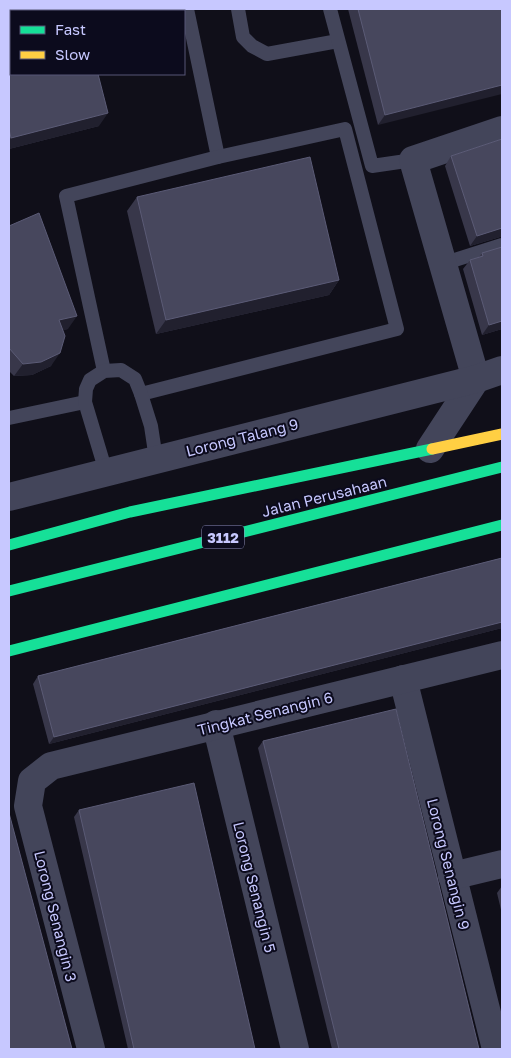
<svg xmlns="http://www.w3.org/2000/svg" width="511" height="1058" font-family="'Golos Text',sans-serif">
  <style>
    .lines { fill: none; stroke-linecap: round; stroke-linejoin: round }
    .lane { stroke: #43455a; stroke-width: 14 }
    .street { stroke: #43455a; stroke-width: 28 }
    .fast { stroke: #16e098; stroke-width: 11 }
    .slow { stroke: #ffcf43; stroke-width: 11 }
    .wall { fill: #38374a }
    .shaded-wall { fill: #21202e }
    .building { fill: #47475d; stroke: #5b5b76 }
    .labels { text-anchor: middle; dominant-baseline: central; stroke-width: 4; stroke-linejoin: round; paint-order: stroke }
    .shield { fill: #0c0b1d; stroke: #8f8fbb; stroke-width: 1 }
    .shield-label { font-size: 14px; font-weight: bold; fill: #c7c8ff }
    .street-label { font-size: 15px; fill: #c7c8ff; stroke: #0c0b1d }
  </style>
  <rect width="100%" height="100%" fill="#100f19"/>
  <g class="lines">
    <g class="lane">
      <polyline points="187,9 218,157"/>
      <polyline points="238,9 243,37 252,46 267,54 338,41"/>
      <polyline points="330,9 372,166 413,160"/>
      <polyline points="442,264 502,245"/>
      <polyline points="104,371 66,196 218,157 345,129 397,329 141,394"/>
      <polyline points="9,418 85,402"/>
      <polyline points="106,472 85,402 86,389 90,380 104,371 121,370 135,379 141,394 151,426 156,459"/>
    </g>
    <g class="street">
      <polyline points="476,379 413,160 502,130"/>
      <polyline points="430,449 476,379"/>
      <polyline points="9,497 476,379 502,370"/>
      <polyline points="403,679 496,1049"/>
      <polyline points="216,724 295,1049"/>
      <polyline points="452,876 502,864"/>
      <polyline points="91,1049 28,806 32,781 51,766 502,655"/>
    </g>
    <g class="fast">
      <polyline points="9,545 130,512 432,449"/>
      <polyline points="9,591 502,467"/>
      <polyline points="9,651 502,525"/>
    </g>
    <polyline class="slow" points="432,449 502,434"/>
  </g>
  <g class="wall">
    <polygon points="9,9 99,126 9,149"/>
    <polygon points="348,9 502,9 378,125"/>
    <polygon points="502,139 502,237 500,237 470,246 445,166 451,156"/>
    <polygon points="137,197 339,280 329,295 156,334 127,211"/>
    <polygon points="9,226 68,329 62,330 51,366 32,375 14,376 9,371"/>
    <polygon points="482,253 502,329 482,335 463,269 470,260 479,257"/>
    <polygon points="502,558 502,628 49,744 33,684 38,676"/>
    <polygon points="263,741 479,1049 332,1049 258,748"/>
    <polygon points="79,810 255,1049 128,1049 74,817"/>
    <polygon points="502,886 502,914 497,893"/>
  </g>
  <g class="shaded-wall">
    <polygon points="502,85 502,94 378,125 385,115"/>
    <polygon points="108,113 99,126 9,149 9,141 11,138"/>
    <polygon points="502,228 502,237 500,237 470,246 477,236"/>
    <polygon points="339,280 329,295 156,334 166,320"/>
    <polygon points="77,316 68,329 50,333 59,320"/>
    <polygon points="502,321 502,329 482,335 489,325"/>
    <polygon points="60,353 51,366 32,375 14,376 23,364"/>
    <polygon points="502,622 502,628 49,744 54,737"/>
  </g>
  <g class="building">
    <polygon points="9,9 81,9 82,11 11,11 11,74 98,74 108,113 11,138 9,129"/>
    <polygon points="358,9 502,9 502,85 385,115"/>
    <polygon points="502,139 502,228 477,236 451,156"/>
    <polygon points="310,157 339,280 166,320 137,197"/>
    <polygon points="39,213 77,316 59,320 65,336 60,353 41,362 23,364 9,348 9,226"/>
    <polygon points="502,247 502,321 489,325 470,260 483,256 482,253"/>
    <polygon points="502,558 502,622 54,737 38,676"/>
    <polygon points="396,709 479,1049 339,1049 263,741"/>
    <polygon points="194,783 255,1049 134,1049 79,810"/>
    <polygon points="9,813 72,1049 9,1049"/>
  </g>
  <g class="labels">
    <rect class="shield" x="202" y="525.5" width="42" height="23" rx="4"/>
    <g class="shield-label">
      <text x="223" y="537">3112</text>
    </g>
    <g class="street-label">
      <text transform="translate(242 437) rotate(-14)">Lorong Talang 9</text>
      <text transform="translate(324 496) rotate(-14)">Jalan Perusahaan</text>
      <text transform="translate(265 713) rotate(-14)">Tingkat Senangin 6</text>
      <text transform="translate(449 864) rotate(76)">Lorong Senangin 9</text>
      <text transform="translate(255 887) rotate(76)">Lorong Senangin 5</text>
      <text transform="translate(56 916) rotate(76)">Lorong Senangin 3</text>
    </g>
  </g>
  <rect width="511" height="1058" fill="none" stroke="#c7c8ff" stroke-width="20"/>
  <rect x="10" y="10" width="175" height="65" fill="#0c0b1d" stroke="#575777"/>
  <rect x="20" y="26" width="25" height="8" fill="#16e098" stroke="#575777"/>
  <text x="55" y="35" font-size="15" fill="#c7c8ff">Fast</text>
  <rect x="20" y="51" width="25" height="8" fill="#ffcf43" stroke="#575777"/>
  <text x="55" y="60" font-size="15" fill="#c7c8ff">Slow</text>
</svg>
